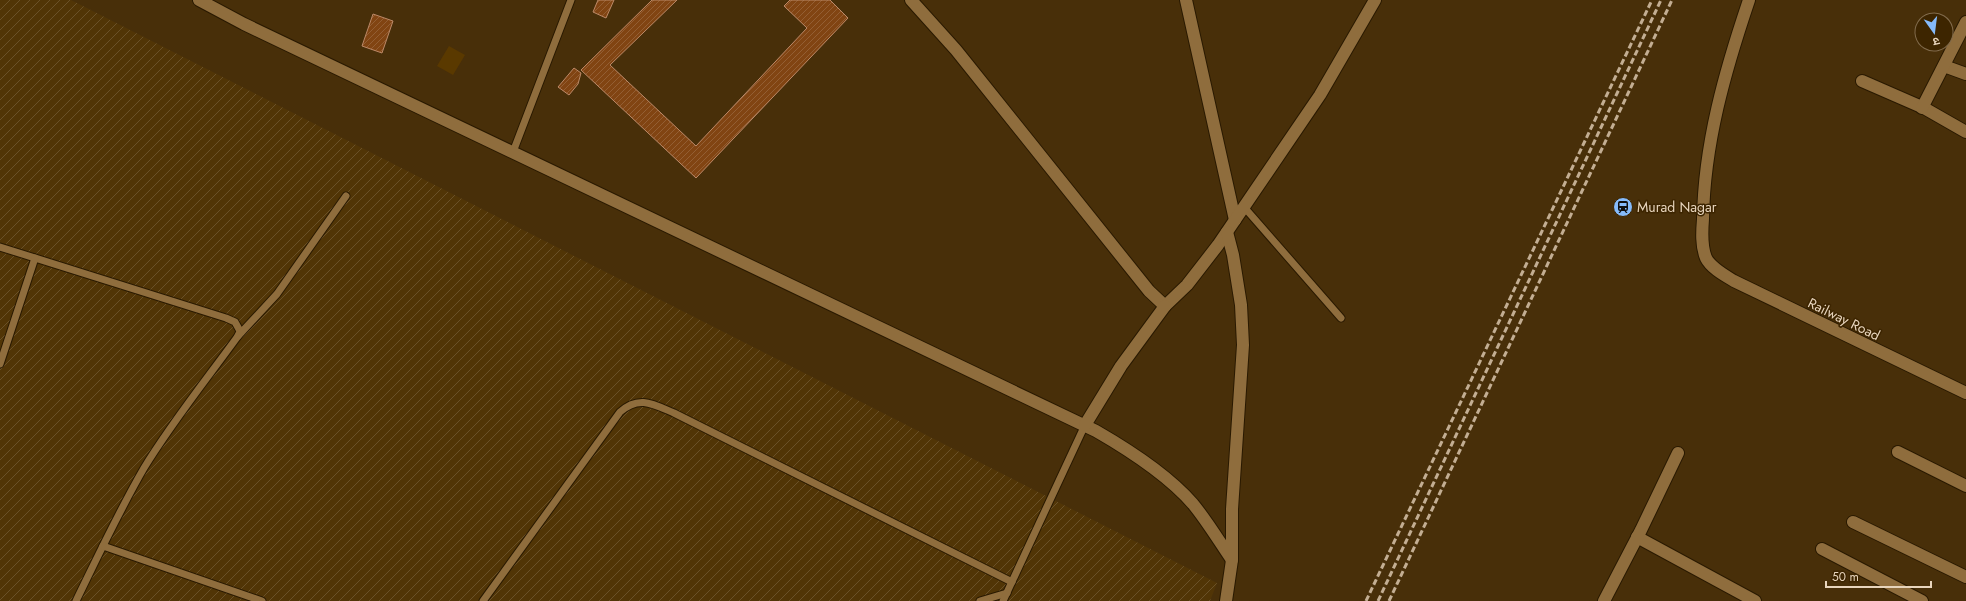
<svg xmlns="http://www.w3.org/2000/svg" width="1966" height="601" font-family="Jost,'Noto Sans Devanagari',sans-serif">
  <style>
    .industrial { fill: url(#industrial-furrows) }
    .garden { fill: #5a3900 }
    .building { fill: url(#building-hatch); stroke: #bc8968 }
    .lines { fill: none; stroke-linecap: round; stroke-linejoin: round }
    .service-casing { stroke: #291901; stroke-width: 9 }
    .minor-casing { stroke: #291901; stroke-width: 14 }
    .tertiary-casing { stroke: #291901; stroke-width: 14 }
    .service { stroke: #8f6d3d; stroke-width: 7 }
    .minor { stroke: #8f6d3d; stroke-width: 12 }
    .tertiary { stroke: #8f6d3d; stroke-width: 12 }
    .rail { stroke: #c3ae93; stroke-width: 3; stroke-dasharray: 6 3; stroke-linecap: butt }
    .labels { text-anchor: middle; dominant-baseline: central; stroke-width: 3; stroke-linejoin: round; paint-order: stroke }
    .poi-label { font-size: 14px; fill: #e8d5bd; stroke: #3d2500; text-anchor: start }
    .street-label { font-size: 14px; fill: #e8d5bd; stroke: #3d2500 }
  </style>
  <defs>
    <pattern id="industrial-furrows" width="10" height="10" patternUnits="userSpaceOnUse"><rect width="10" height="10" fill="#513506"/><path d="M-1 1l2-2M0 10L10 0M9 11l2-2" fill="none" stroke="#6a5128"/></pattern>
    <pattern id="building-hatch" width="6" height="6" patternUnits="userSpaceOnUse"><rect width="6" height="6" fill="#814412"/><path d="M-1 1l2-2M0 6l6-6M5 7l2-2" fill="none" stroke="#935e33"/></pattern>
  </defs>
  <rect width="100%" height="100%" fill="#482f09"/>
  <polygon class="industrial" points="0,0 71,0 1217,583 1210,601 0,601"/>
  <polygon class="garden" points="449,46 465,55 453,75 437,66"/>
  <g class="building">
    <polygon points="598,0 614,0 606,18 593,12"/>
    <polygon points="652,0 677,0 610,65 696,146 807,28 784,6 790,0 830,0 848,18 696,178 581,70"/>
    <polygon points="373,14 393,21 382,53 362,46"/>
    <polygon points="574,68 581,73 578,84 569,95 558,87"/>
  </g>
  <g class="lines">
    <defs>
      <g id="service">
        <polyline points="513,152 571,0"/>
        <polyline points="1244,207 1341,318"/>
        <path d="M 0,247 L 226,318 L 235,322 L 240,331 L 238,336 C 206,380 172,422 144,468 C 119,511 98,556 76,601"/>
        <polyline points="238,336 277,294 346,196"/>
        <polyline points="0,364 35,258"/>
        <polyline points="103,546 262,601"/>
        <path d="M 483,601 L 620,412 C 639,395 653,404 674,413 L 1012,582"/>
        <polyline points="980,601 1007,593"/>
        <polyline points="1003,601 1085,425"/>
      </g>
      <g id="minor">
        <polyline points="1186,0 1235,220"/>
        <path d="M 1749,0 C 1725,71 1704,144 1703,219 C 1702,231 1701,246 1706,258 C 1711,268 1724,275 1734,281 L 1966,393"/>
        <polyline points="1944,66 1966,74"/>
        <polyline points="1862,81 1924,108 1966,132"/>
        <polyline points="1922,108 1966,22"/>
        <polyline points="1898,452 1966,486"/>
        <polyline points="1853,522 1966,577"/>
        <polyline points="1637,537 1755,601"/>
        <polyline points="1822,549 1922,601"/>
        <polyline points="1604,601 1641,530 1678,453"/>
      </g>
      <g id="tertiary">
        <path d="M 199,0 L 244,24 L 1096,431 C 1129,450 1168,475 1193,504 C 1207,521 1219,541 1232,560"/>
        <polyline points="911,0 956,50 1149,291 1165,306 1187,285 1218,245 1320,95 1375,0"/>
        <polyline points="1085,425 1121,366 1165,306"/>
        <polyline points="1226,601 1232,560 1232,509 1243,345 1241,305 1233,255 1227,232"/>
      </g>
    </defs>
    <use href="#service" class="service-casing"/>
    <use href="#minor" class="minor-casing"/>
    <use href="#tertiary" class="tertiary-casing"/>
    <use href="#service" class="service"/>
    <use href="#minor" class="minor"/>
    <use href="#tertiary" class="tertiary"/>
    <g class="rail">
      <polyline points="1366,601 1652,0"/>
      <polyline points="1378,601 1661,0"/>
      <polyline points="1389,601 1672,0"/>
    </g>
  </g>
  <defs>
    <symbol id="station-disc" viewBox="-11 -11 22 22"><circle r="9.5" fill="#86bbfb" stroke="#3d2500"/><path d="M-3-6H3Q5-6 5-4V2Q5 4 3 4L4.5 6H3L1.5 4h-3L-3 6H-4.5L-3 4Q-5 4-5 2V-4Q-5-6-3-6ZM-3.5-4v3h7v-3ZM-3.5 1v1.5H-2V1ZM2 1v1.5H3.5V1Z" fill="#111"/></symbol>
  </defs>
  <g fill-rule="evenodd">
    <use href="#station-disc" x="1612" y="196" width="22" height="22"/>
  </g>
  <g class="labels">
    <g class="poi-label">
      <text x="1637" y="207">Murad Nagar</text>
    </g>
    <g class="street-label">
      <text transform="translate(1844 319) rotate(26)">Railway Road</text>
    </g>
  </g>
  <g transform="translate(1934 32) rotate(166)"><circle r="19" fill="#3d2500" stroke="#816b4c"/>
  <path d="M0-3L7 15L0 10L-7 15Z" fill="#86bbfb"/>
  <text y="-6" font-size="11" font-weight="bold" text-anchor="middle" fill="#e8d5bd">उ</text>
  </g>
  <path d="M1826 581v6h105v-6" fill="none" stroke="#e8d5bd" stroke-width="2"/>
  <text x="1832" y="581" font-size="12" fill="#e8d5bd" stroke="#3d2500" stroke-width="3" paint-order="stroke">50 m</text>
</svg>
